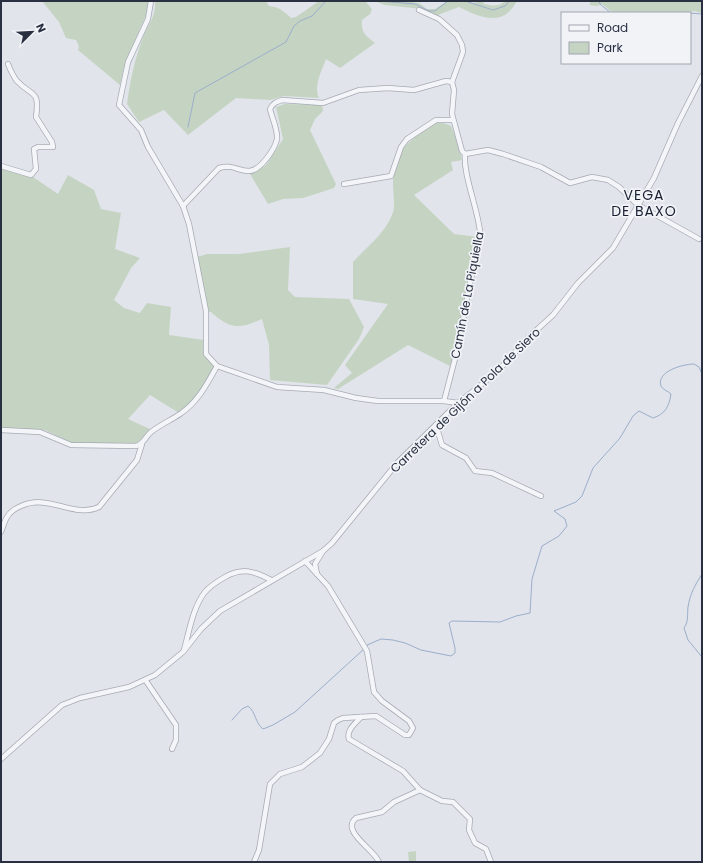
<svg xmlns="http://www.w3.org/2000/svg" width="703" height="863" font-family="Poppins,sans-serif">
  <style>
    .green { fill: #c5d4c2 }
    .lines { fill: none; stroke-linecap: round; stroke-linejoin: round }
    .stream { stroke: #9baecb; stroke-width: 1 }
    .minor-casing { stroke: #a6aab4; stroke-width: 6 }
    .minor { stroke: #f4f5f8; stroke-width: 4.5 }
    .labels { text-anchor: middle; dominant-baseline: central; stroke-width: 3.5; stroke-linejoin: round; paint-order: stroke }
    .street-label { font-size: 12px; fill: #293042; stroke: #f1f3f7 }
    .quarter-label { font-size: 14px; letter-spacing: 1px; fill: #1b2133; stroke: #f1f3f7 }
  </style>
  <rect width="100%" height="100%" fill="#e1e4ea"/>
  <g class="green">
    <polygon points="42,1 149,1 150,6 125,63 120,85 78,50 79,46 76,40 66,38 59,22"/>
    <path d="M 155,1 L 266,1 L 269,6 C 279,7 284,11 291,18 L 296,17 L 319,1 L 365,1 L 372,9 L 370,14 L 362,20 C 361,33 365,35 375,43 L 340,68 L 326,59 C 322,70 313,86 319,98 L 284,96 L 270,100 L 236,98 L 188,135 L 164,110 L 139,122 L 127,104 C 130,81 135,57 144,35 C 150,21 156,17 155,1 Z"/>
    <path d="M 374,1 L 403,1 L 419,3 L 427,9 L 435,9 L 447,1 L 470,1 L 472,3 L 483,1 L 484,4 C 492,6 499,7 505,1 L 517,1 C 514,6 510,12 505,15 C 491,23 471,13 459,7 L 440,14 L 436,20 L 422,9 L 385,5 Z"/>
    <polygon points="590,1 702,1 702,13 694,11 680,13 613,13 602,4 597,6 590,5"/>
    <polygon points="285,104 322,105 323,111 315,119 310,130 336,184 334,188 303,198 283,199 268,204 250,174 266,165 283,139 276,107"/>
    <path d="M 438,121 L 451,126 L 458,143 L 462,160 L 451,162 L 453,170 L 414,195 L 454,234 L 478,237 L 456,348 L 450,366 L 408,345 L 338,389 L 334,388 L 352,373 L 345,365 L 388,304 L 353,299 L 353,262 C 366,248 385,233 392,215 C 396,207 393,194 393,185 C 393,149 411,139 438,121 Z"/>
    <polygon points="1,168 33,177 58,194 68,175 94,190 101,209 121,213 115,249 140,258 131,268 114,300 124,308 140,313 147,303 171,307 169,335 204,340 204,355 214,367 201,392 179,413 150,395 128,419 152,430 136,444 72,443 45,430 1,428"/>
    <path d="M 290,247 L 288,290 L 295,297 L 349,299 L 364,327 L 359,339 L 327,385 L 270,380 L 269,345 L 262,319 C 239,329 231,330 211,312 L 209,312 L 197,257 L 207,254 L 239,254 Z"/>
    <polygon points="416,851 416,862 409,862 408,852"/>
  </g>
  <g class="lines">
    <g class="stream">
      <polyline points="378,1 415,4 429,11 435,11 448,1"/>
      <polyline points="465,1 493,10 505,6 509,1"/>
      <polyline points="599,1 600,4 611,13"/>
      <polyline points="689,13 702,14"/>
      <polyline points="188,127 195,93 286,42 294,26 300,21 312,16 326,1"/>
      <path d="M 702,574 C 695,585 690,594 688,607 C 687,615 689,621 684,628 L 688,640 L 702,657"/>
      <path d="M 365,646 L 381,639 L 393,640 L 405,643 L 421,650 L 451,656 L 455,653 L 455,648 L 449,623 L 452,621 L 500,622 L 516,616 L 530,613 L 532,579 L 542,546 L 559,536 L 567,526 L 565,519 L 554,511 L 576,502 L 582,496 L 593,468 L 620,438 L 633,416 L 639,411 L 653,418 C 665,414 669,407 671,394 C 668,391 663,390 661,386 C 656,371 684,364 694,364 L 699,367 L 702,374"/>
      <path d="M 232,720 L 242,709 L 248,706 C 256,712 255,723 263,729 L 273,725 L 295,712 L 364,649"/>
    </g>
    <defs>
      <g id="minor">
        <polyline points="151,1 148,19 128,62 119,105 141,130 148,147 183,206 189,224 206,311 206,354 217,366 277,387 324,390 356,398 378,401 444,401 458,403"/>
        <path d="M 419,10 L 439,19 L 457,35 L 462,45 L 463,52 L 452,82 L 454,90 L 452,114 L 462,151 L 465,154 C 463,175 478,209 480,232 L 457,351 L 444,401"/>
        <polyline points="465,154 488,150 503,154 541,167 570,183 592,177 608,180 619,187 638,205 699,239"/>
        <path d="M 1,166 L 31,175 L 36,169 L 34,149 L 38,147 L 53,147 L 52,142 L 36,117 C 40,89 32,97 17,81 C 13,76 10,69 8,64"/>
        <polyline points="344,184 391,176 401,147 407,139 436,120 452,120"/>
        <path d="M 183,206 L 219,168 C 234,164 237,171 249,171 C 260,171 275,149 277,139 C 278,130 272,118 270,109 C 273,103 276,102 282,100 L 323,103 L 359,90 L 388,88 L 414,90 L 446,81 L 452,82"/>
        <polyline points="436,425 442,445 466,458 475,471 492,473 541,496"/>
        <path d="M 1,430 L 40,432 L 71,445 L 136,446 C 144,444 145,437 151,432 C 160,425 171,420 180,414 C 198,402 207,384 217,366"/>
        <path d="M 1,532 C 3,527 4,522 7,517 C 10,512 16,508 21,506 C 49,493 74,519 99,507 L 137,460 L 142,444"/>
        <polyline points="317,574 315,564 323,551"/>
        <path d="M 184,650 C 189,632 193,607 205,592 C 210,586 218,581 225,577 C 242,567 254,571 271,580"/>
        <polyline points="146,681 176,725 176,740 172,749"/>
        <path d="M 361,717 C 356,723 346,730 349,739 L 403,771 L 420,790 L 442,801 L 453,802 L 470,819 L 469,830 L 475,843 L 486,849 L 491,862"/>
        <polyline points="1,759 62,705 80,698 129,687 155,675 183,652 201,629 220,611 323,551 332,543 398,462 458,403 496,373 530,336 553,315 578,283 613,248 654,178 678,123 702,76"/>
        <polyline points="254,862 259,850 270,784 280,774 302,767 320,753 329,739 334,723 338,720 343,718 376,716 405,735 409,735 413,728 409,721 382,701 374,692 367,651 328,586 305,561"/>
        <path d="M 379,862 C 374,849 340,831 356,818 L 382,812 L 394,802 L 420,790"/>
      </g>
    </defs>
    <use href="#minor" class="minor-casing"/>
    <use href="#minor" class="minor"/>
  </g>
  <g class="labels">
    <g class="street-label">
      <text transform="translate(467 295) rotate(-79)">Camín de La Piquiella</text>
      <text transform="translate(465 400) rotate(-44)">Carretera de Gijón a Pola de Siero</text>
    </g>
    <g class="quarter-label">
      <text x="644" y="195">VEGA<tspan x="644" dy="16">DE BAXO</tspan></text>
    </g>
  </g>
  <rect width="703" height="863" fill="none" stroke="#293042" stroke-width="4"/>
  <rect x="561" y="12" width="130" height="52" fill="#f1f3f7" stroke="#a1a5af"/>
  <rect x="569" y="25" width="20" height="6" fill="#f4f5f8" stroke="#a1a5af"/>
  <text x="597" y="32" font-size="12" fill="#293042">Road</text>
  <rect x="569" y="42" width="20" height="12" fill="#c5d4c2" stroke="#a1a5af"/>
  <text x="597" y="52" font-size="12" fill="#293042">Park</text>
  <g transform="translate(32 32) rotate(66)" stroke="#f1f3f7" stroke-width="3" paint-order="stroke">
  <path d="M0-3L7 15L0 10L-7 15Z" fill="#293042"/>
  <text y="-6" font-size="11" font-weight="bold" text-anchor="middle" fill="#293042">N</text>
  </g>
</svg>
